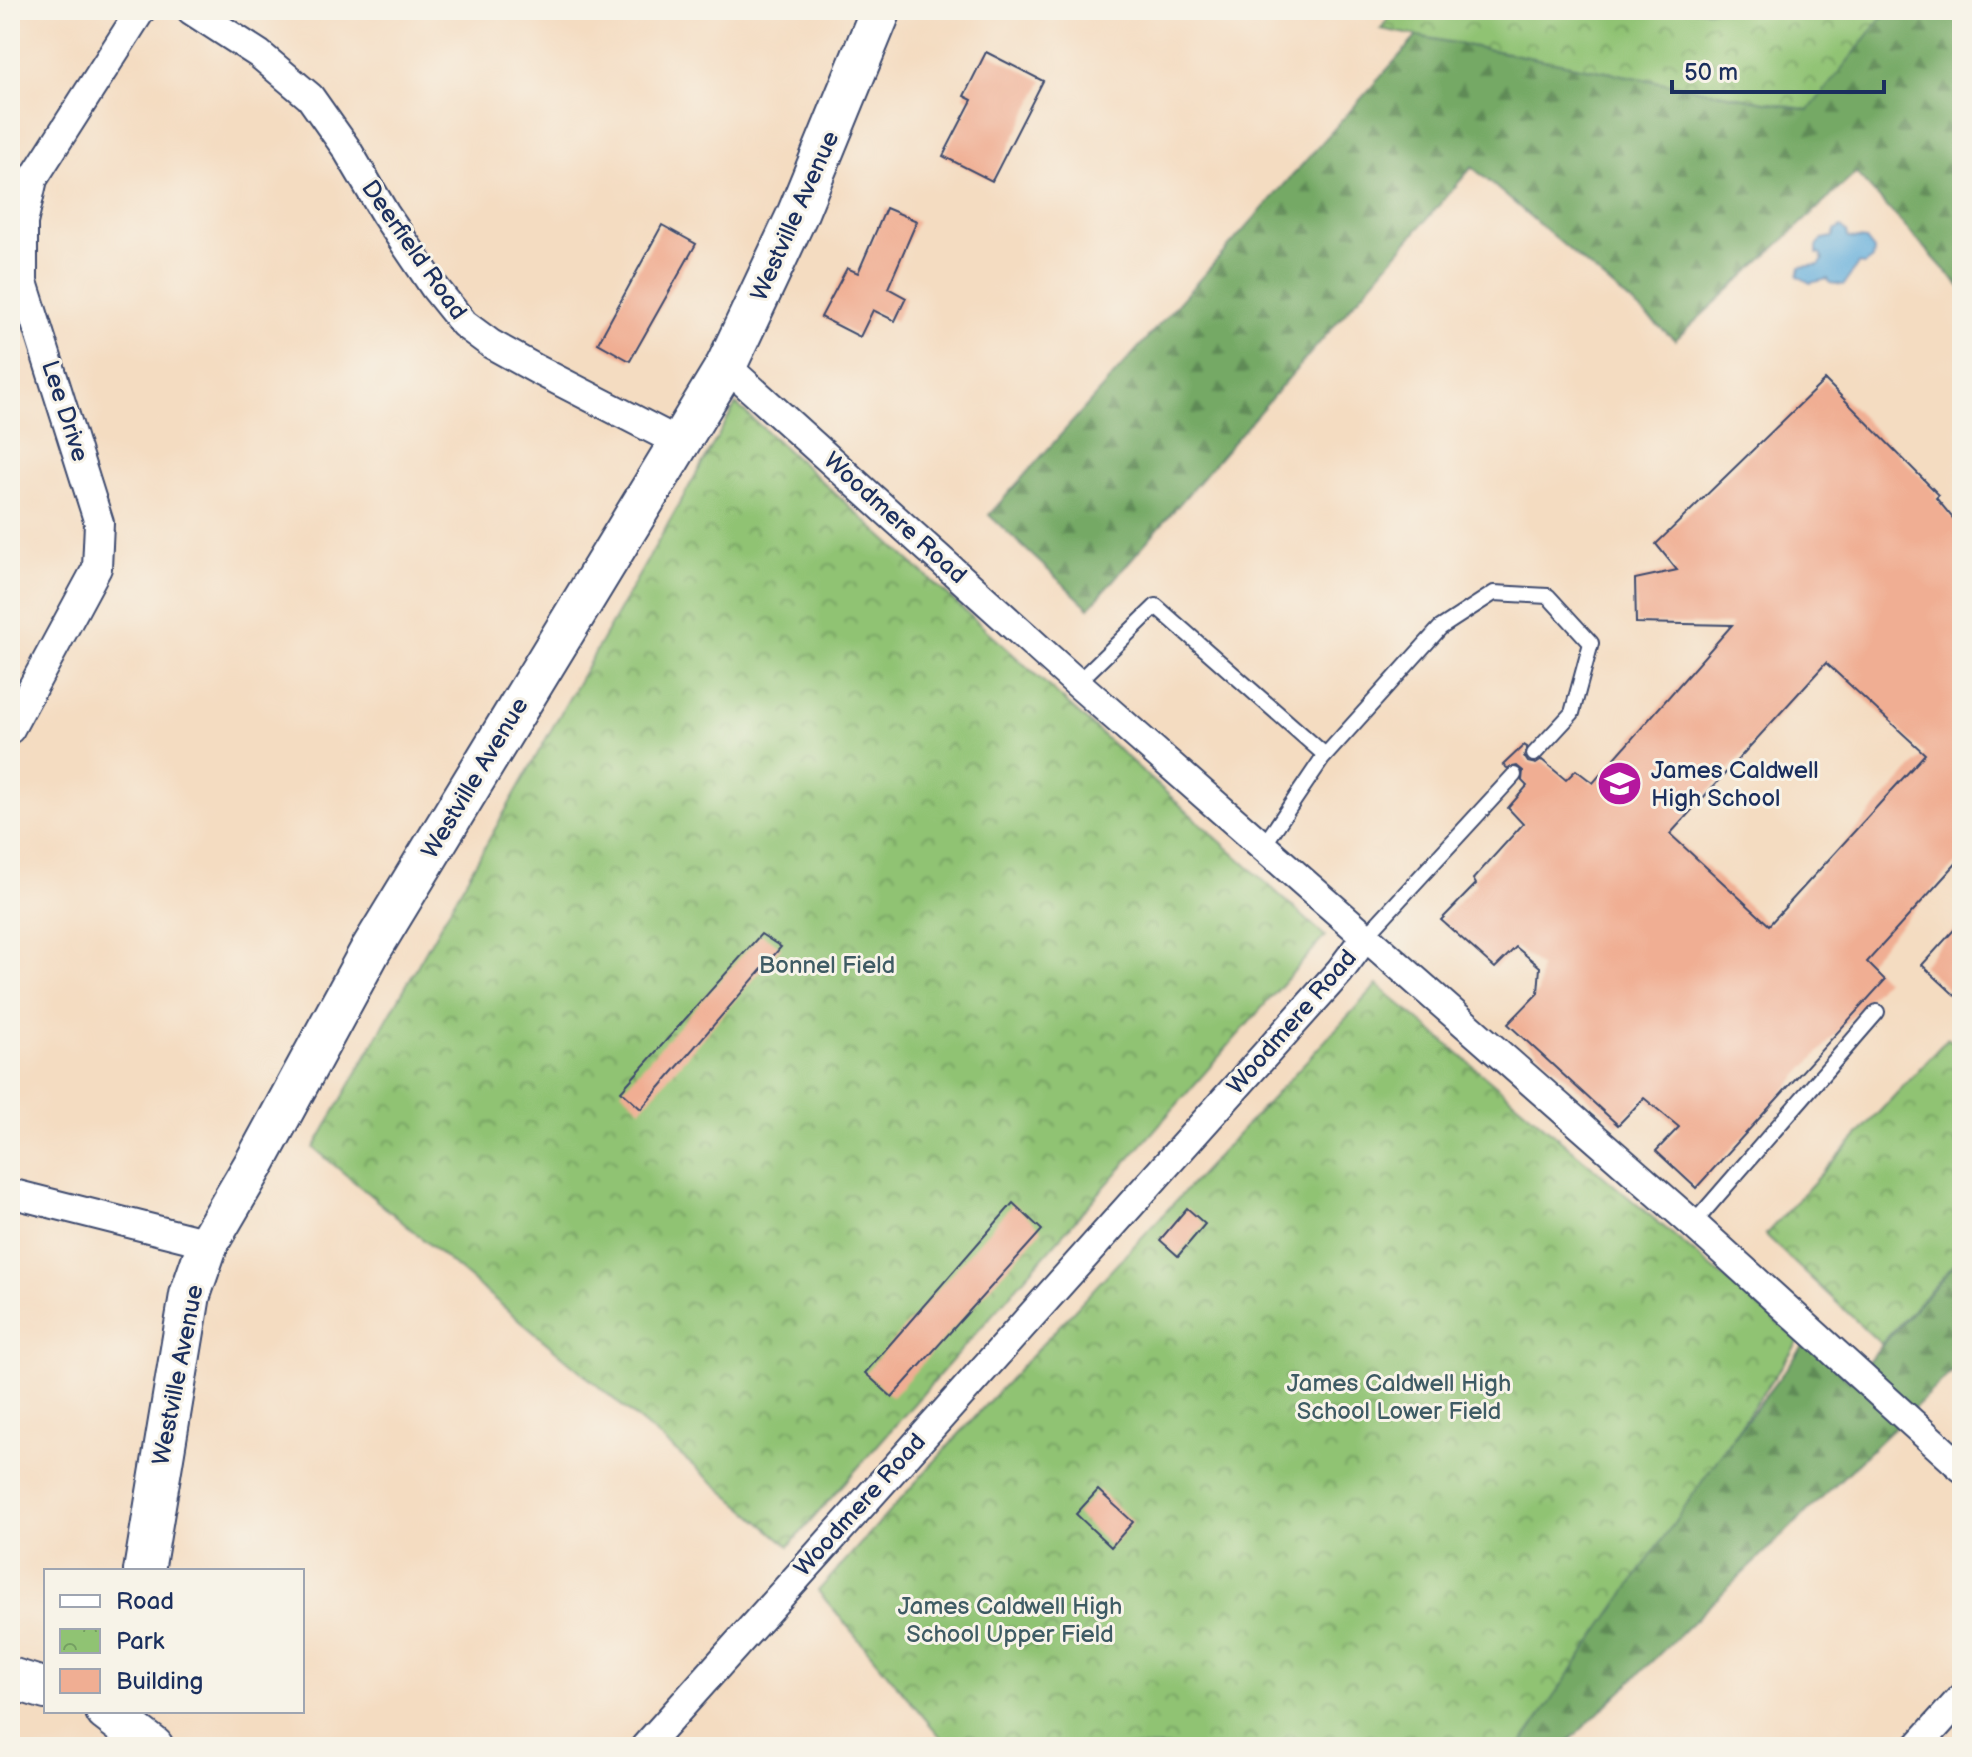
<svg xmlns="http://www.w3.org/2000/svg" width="1972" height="1757" font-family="'Balsamiq Sans',sans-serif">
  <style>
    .forest { fill: url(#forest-firs); stroke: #486c62; stroke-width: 2 }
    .park { fill: url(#park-crowns); stroke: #567968; stroke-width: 2 }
    .water { fill: #64aedc; stroke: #406e9d; stroke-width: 2 }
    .building { fill: #f0ae93; fill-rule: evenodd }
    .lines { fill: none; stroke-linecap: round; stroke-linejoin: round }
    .lane-casing { stroke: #3c496d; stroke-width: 18 }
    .street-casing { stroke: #3c496d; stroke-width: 32 }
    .secondary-casing { stroke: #3c496d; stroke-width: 44 }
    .lane { stroke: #fff; stroke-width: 14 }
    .street { stroke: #fff; stroke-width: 28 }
    .secondary { stroke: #fff; stroke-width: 40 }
    .labels { text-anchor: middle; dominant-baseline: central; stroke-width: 6; stroke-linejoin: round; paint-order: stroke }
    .street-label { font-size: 24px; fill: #1b2f5e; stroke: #f7f3e8 }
    .poi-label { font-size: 24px; fill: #1b2f5e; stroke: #f7f3e8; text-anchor: start }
    .park-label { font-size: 24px; fill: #3e5b64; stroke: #f7f3e8 }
  </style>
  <defs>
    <pattern id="forest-firs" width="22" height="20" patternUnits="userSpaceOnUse" patternTransform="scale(2)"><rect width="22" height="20" fill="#74a965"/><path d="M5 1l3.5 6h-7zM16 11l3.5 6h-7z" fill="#5e8a56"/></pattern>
    <pattern id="park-crowns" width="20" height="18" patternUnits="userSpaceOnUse" patternTransform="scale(2)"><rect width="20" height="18" fill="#90c373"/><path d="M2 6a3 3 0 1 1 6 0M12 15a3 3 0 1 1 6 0" fill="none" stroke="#759f62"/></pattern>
  </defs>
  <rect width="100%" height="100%" fill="#f7f3e8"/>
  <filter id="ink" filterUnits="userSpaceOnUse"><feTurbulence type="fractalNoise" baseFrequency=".0125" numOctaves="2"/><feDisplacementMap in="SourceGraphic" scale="16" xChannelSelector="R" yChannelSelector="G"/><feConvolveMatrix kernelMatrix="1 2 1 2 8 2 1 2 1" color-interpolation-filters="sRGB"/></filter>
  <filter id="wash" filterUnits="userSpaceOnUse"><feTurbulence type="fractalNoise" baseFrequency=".006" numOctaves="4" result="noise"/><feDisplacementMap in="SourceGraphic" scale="32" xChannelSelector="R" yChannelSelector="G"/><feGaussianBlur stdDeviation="1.8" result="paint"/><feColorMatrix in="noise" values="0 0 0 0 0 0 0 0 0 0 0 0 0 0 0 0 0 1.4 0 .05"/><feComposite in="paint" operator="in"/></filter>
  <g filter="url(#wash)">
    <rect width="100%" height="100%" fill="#f4dcc1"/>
    <g class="forest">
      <polygon points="1888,10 1962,10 1962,289 1856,173 1675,340 1472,167 1089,608 989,515 1417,36 1808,110"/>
      <polygon points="1962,1256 1962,1362 1563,1747 1517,1747 1522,1713 1806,1343 1850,1381"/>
    </g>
    <g class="park">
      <polygon points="1393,10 1888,10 1809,110 1381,29"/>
      <polygon points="736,404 1325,936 789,1546 314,1148"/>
      <polygon points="1377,985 1799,1341 1519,1747 949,1747 818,1591 979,1412"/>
      <polygon points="1948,1038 1962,1050 1962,1256 1881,1344 1765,1235"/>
    </g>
    <polygon class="water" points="1841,227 1847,232 1848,238 1866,240 1874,250 1873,259 1865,265 1858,264 1844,285 1830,283 1828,279 1810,283 1798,276 1800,267 1819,265 1823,260 1820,254 1817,254 1817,247 1823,239 1833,237 1835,231"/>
    <g id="blocks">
      <g class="building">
        <polygon points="986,52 1043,81 992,181 943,156 972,100 964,96"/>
        <polygon points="886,208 917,221 888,288 906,298 895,321 873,310 860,337 821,317 847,268 858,273"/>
        <polygon points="662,225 696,244 630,361 598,343"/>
        <path d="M 1825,380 L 1939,495 L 1936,498 L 1962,529 L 1962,857 L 1867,962 L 1885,980 L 1696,1188 L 1656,1151 L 1679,1127 L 1644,1098 L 1618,1125 L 1508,1024 L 1538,993 L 1540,967 L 1516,947 L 1495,968 L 1441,920 L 1476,884 L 1473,879 L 1523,824 L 1508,808 L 1527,786 L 1522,781 L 1523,771 L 1517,766 L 1507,768 L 1503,765 L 1524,745 L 1527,747 L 1524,756 L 1528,762 L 1536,764 L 1542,760 L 1566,780 L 1576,770 L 1593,783 L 1732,625 L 1636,623 L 1635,579 L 1677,570 L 1656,544 ZM 1826,663 L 1925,754 L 1769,925 L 1670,834 Z"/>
        <polygon points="1962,921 1962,1002 1922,965"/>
        <polygon points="761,934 781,947 641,1109 621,1091"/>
        <polygon points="1013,1203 1042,1230 892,1397 865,1373"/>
        <polygon points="1187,1208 1205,1224 1178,1256 1160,1240"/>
        <polygon points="1098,1490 1133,1522 1111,1547 1076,1514"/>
      </g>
    </g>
  </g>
  <g filter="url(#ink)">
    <use href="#blocks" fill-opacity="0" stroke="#3c496d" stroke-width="2"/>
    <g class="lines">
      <defs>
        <g id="lane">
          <polyline points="1077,683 1156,606 1325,755"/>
          <polyline points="1264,845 1322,759 1440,628 1494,593 1548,596 1591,643 1572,713 1534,754"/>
          <polyline points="1366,936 1514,775"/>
          <polyline points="1693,1224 1877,1012"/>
        </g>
        <g id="street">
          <polyline points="191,10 259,54 310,97 346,148 385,214 435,288 464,324 491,344 536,369 678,442"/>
          <polyline points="726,366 1077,683 1693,1224 1962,1468"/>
          <polyline points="10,729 97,568 99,523 23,282 23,223 33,179 141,10"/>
          <polyline points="10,1193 208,1243"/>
          <polyline points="645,1747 1340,971 1366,936"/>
          <polyline points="1917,1747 1962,1697"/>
        </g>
        <g id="secondary">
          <polyline points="144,1571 190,1295 208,1243 255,1163 370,951 726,366 797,215 881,10"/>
          <polyline points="10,1678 46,1689"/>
          <polyline points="106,1711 153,1747"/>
        </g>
      </defs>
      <use href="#lane" class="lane-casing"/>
      <use href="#street" class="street-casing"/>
      <use href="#secondary" class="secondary-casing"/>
      <use href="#lane" class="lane"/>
      <use href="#street" class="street"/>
      <use href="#secondary" class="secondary"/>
    </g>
  </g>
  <defs>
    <symbol id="school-disc" viewBox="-11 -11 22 22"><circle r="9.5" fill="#b5179e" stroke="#f7f3e8"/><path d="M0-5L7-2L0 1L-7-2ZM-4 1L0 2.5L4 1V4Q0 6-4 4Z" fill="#fff"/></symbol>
  </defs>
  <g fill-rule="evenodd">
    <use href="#school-disc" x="1594" y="758" width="51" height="51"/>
  </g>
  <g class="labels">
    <g class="street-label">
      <text transform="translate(795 216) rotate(-66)">Westville Avenue</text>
      <text transform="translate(414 250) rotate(55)">Deerfield Road</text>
      <text transform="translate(65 411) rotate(72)">Lee Drive</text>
      <text transform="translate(895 518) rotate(42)">Woodmere Road</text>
      <text transform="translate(475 778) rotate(-59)">Westville Avenue</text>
      <text transform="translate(1292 1022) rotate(-49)">Woodmere Road</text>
      <text transform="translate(178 1375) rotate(-79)">Westville Avenue</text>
      <text transform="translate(860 1505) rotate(-48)">Woodmere Road</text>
    </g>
    <g class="poi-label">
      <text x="1651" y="770">James Caldwell<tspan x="1651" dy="28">High School</tspan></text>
    </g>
    <g class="park-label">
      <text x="827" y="965">Bonnel Field</text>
      <text x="1399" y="1383">James Caldwell High<tspan x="1399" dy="28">School Lower Field</tspan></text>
      <text x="1010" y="1606">James Caldwell High<tspan x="1010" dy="28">School Upper Field</tspan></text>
    </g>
  </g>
  <rect width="1972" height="1757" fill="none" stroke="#f7f3e8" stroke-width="40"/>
  <rect x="44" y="1569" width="260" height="144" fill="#f7f3e8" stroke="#9fa5b1" stroke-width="2"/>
  <rect x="60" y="1595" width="40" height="12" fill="#ffffff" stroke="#9fa5b1" stroke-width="2"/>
  <text x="116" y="1609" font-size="24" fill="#1b2f5e">Road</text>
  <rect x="60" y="1629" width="40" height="24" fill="url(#park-crowns)" stroke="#9fa5b1" stroke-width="2"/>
  <text x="116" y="1649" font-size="24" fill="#1b2f5e">Park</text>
  <rect x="60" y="1669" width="40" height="24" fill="#f0ae93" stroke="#9fa5b1" stroke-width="2"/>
  <text x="116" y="1689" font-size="24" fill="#1b2f5e">Building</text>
  <path d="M1672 80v12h212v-12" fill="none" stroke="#1b2f5e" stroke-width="4"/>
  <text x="1684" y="80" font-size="24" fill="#1b2f5e" stroke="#f7f3e8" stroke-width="6" paint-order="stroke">50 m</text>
</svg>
